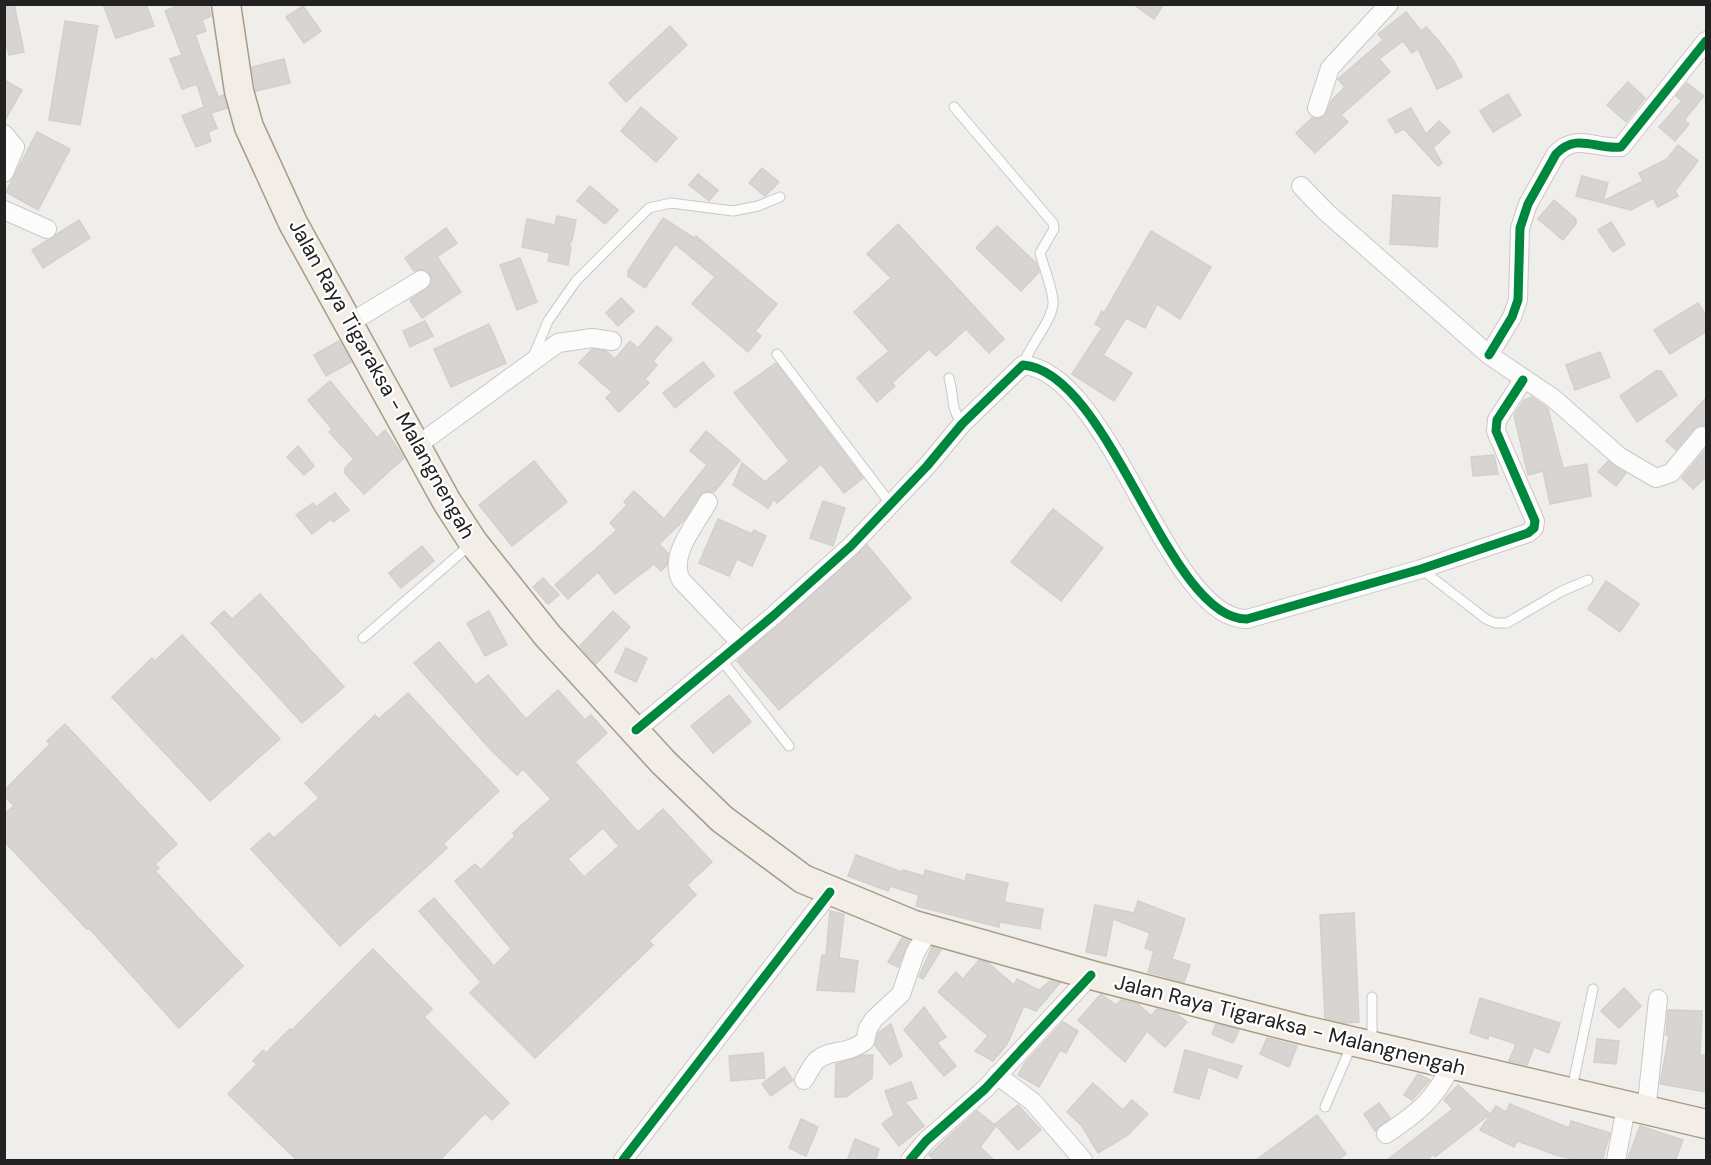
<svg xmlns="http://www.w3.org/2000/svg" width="1711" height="1165" font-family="'DM Sans',sans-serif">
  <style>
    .building { fill: #d7d4d2; stroke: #d3d0cc; stroke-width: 1.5; fill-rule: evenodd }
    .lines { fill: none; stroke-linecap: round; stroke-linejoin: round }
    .service-casing { stroke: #c9c8c7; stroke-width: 11 }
    .minor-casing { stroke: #c9c8c7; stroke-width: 20 }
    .primary-casing { stroke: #a79c86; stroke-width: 31 }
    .service { stroke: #fdfcfc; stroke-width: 9 }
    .minor { stroke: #fdfcfc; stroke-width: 18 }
    .primary { stroke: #f3ede7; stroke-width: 28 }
    .cycleway-casing { stroke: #fff; stroke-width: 13 }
    .cycleway { stroke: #00873e; stroke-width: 9 }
    .labels { text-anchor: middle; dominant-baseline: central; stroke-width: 4.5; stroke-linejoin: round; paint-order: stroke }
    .street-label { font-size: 21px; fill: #222; stroke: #fff }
  </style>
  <rect width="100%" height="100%" fill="#f0eeeb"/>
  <g class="building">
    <polygon points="4,4 14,4 24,52 9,55 4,34"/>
    <polygon points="103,4 146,4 154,26 116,38"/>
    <polygon points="182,4 208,4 211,16 202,20 206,31 195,35 218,97 223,95 227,108 211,113 217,128 208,132 211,141 196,147 182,116 204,107 197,84 182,89 170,59 182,55 165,11"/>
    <polygon points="1133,4 1164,4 1154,19"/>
    <polygon points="303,6 321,31 304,43 286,17"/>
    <polygon points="1406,12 1421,31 1426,27 1438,40 1453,60 1462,77 1437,89 1418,49 1412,53 1403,41 1379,59 1390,72 1341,115 1348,122 1315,153 1296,133 1312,118 1319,119 1325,116 1332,100 1345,87 1338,79 1383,40 1378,34"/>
    <polygon points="65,21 98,26 80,125 49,120"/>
    <polygon points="670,26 687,45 626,102 609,83"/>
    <polygon points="284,59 290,83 256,91 252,67"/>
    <polygon points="4,80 22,90 4,122"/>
    <polygon points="1628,82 1645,98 1626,122 1607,105"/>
    <polygon points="1687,83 1704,96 1684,120 1689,124 1675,141 1659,127 1682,101 1676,96"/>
    <polygon points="1508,94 1521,115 1493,132 1480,111"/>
    <polygon points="641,107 677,138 656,162 621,131"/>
    <polygon points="1411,108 1426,134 1439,121 1450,132 1433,148 1442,163 1438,166 1404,129 1396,133 1388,120"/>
    <polygon points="37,132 70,149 38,210 6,192"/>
    <polygon points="1678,145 1698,161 1675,191 1678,196 1658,207 1653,198 1631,210 1576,196 1582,176 1608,183 1603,201 1643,181 1639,173 1667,159"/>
    <polygon points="762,168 779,182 765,196 749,183"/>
    <polygon points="698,174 718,190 709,201 689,185"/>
    <polygon points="590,186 618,210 605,224 577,201"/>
    <polygon points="1393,195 1440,198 1437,247 1390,244"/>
    <polygon points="1554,200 1576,219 1576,224 1563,240 1538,219"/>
    <polygon points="557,216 576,220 572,240 569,245 571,247 568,265 548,261 550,253 522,247 527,219 555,225"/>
    <polygon points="663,218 694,238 696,236 777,304 755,331 761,336 748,352 692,304 715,277 675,244 645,288 628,276 628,271"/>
    <polygon points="79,220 90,238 43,268 32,250"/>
    <polygon points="1611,222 1625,244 1613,252 1598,230"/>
    <polygon points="898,224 1004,339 989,353 966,329 936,356 929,349 892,383 895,386 877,402 857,378 889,351 854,312 891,278 867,254"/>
    <polygon points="997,226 1036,263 1039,272 1021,291 976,248"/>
    <polygon points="446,228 457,243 437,257 461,292 422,318 410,300 430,286 431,275 421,269 414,271 405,258"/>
    <polygon points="1151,231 1211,267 1180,319 1157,304 1145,328 1126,318 1103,355 1132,373 1114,401 1072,374 1102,328 1095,324 1102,311 1104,313"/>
    <polygon points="520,258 537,302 517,310 500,265"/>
    <polygon points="621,298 634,311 618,326 606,313"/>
    <polygon points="1698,303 1707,317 1707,331 1670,354 1654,330"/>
    <polygon points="425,321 433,336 410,347 403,331"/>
    <polygon points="489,324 506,363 451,387 434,349"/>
    <polygon points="657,326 672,339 653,361 657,365 645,379 649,383 619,412 606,398 612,392 579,363 592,349 606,351 615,359 630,341 638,348"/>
    <polygon points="339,341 351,362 326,376 314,355"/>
    <polygon points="1600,352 1610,377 1575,390 1566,365"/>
    <polygon points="703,362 714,376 675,408 663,393"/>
    <polygon points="776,363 863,478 844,493 821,464 777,503 774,499 768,508 733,485 742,463 765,482 789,461 734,393"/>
    <polygon points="1656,371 1661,371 1677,395 1637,422 1620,396"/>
    <polygon points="330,381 377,438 385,430 404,458 364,494 345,473 345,468 354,459 329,432 332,429 308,400"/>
    <polygon points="1532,397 1548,409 1563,468 1587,464 1591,496 1550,504 1543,471 1528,475 1514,415 1524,400"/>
    <polygon points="1707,397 1707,426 1699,425 1694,428 1676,450 1666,441"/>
    <polygon points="706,431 740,460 714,492 708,491 699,496 684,520 659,544 668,553 667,565 661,571 654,564 615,594 598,572 568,599 555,585 617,530 610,523 627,505 624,502 634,491 664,519 707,465 690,451"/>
    <polygon points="298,446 314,466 304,475 287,457"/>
    <polygon points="1707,448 1707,476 1693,489 1682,478"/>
    <polygon points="1494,455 1498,474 1473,476 1471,457"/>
    <polygon points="534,461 567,502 512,546 479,505"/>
    <polygon points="1608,461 1626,473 1616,486 1598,472"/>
    <polygon points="335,493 349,510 333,522 331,519 312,534 296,515 313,503 316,507"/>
    <polygon points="823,501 845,508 833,546 810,538"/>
    <polygon points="1053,509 1103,548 1061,601 1011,562"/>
    <polygon points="718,519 752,534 754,530 766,536 752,566 737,559 729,576 699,563"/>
    <polygon points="867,545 911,598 779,710 737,661"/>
    <polygon points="422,546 434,561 401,588 389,573"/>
    <polygon points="543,578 559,595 548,604 533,587"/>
    <polygon points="1606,581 1639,604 1620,632 1588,609"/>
    <polygon points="260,594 344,687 302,723 211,623 224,611 232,619"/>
    <polygon points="489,611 507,645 485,656 467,623"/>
    <polygon points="613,611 630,627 596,664 580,646"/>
    <polygon points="182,635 280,739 210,801 112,697 152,658 155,661"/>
    <path d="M 439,642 L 476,685 L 488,675 L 526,719 L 558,690 L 585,720 L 591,715 L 607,733 L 575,762 L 638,832 L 663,809 L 712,862 L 687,885 L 696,895 L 649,941 L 653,945 L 535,1058 L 470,993 L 481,982 L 419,911 L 434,898 L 494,966 L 511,949 L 455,881 L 475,864 L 481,870 L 515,836 L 513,833 L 551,799 L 523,769 L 517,775 L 491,750 L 414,663 ZM 603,828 L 619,846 L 584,877 L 568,859 Z"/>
    <polygon points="626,648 647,658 636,682 615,672"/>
    <polygon points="408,693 499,791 443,844 447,848 340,946 251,849 269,833 274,838 319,798 305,783 375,715 379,719"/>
    <polygon points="729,695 751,722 713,753 691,726"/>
    <polygon points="65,724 177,844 155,864 159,868 155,871 243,966 179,1028 89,928 87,929 4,841 4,814 14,806 4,795 4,791 50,744 47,741"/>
    <polygon points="856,855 902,872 903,870 924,876 925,870 965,881 967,874 1008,883 1004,902 1043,909 1040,929 1000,922 999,927 916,906 919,895 890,886 888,891 848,876"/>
    <polygon points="1138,901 1185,919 1172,959 1190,965 1184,982 1148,972 1154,951 1145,948 1150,933 1113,919 1106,956 1086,952 1095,905 1134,913"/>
    <polygon points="830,911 844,914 839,958 858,961 854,992 817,990 822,955 826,955"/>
    <polygon points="1354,913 1359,1022 1345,1023 1325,1018 1320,915"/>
    <polygon points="902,938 909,941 898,967 888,962"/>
    <polygon points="932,947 941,950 923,979 919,977"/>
    <polygon points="373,949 432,1009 424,1017 509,1103 492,1120 485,1113 439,1161 298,1161 228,1094 257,1064 253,1061 263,1050 266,1053 290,1029 292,1030"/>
    <polygon points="979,960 988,963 1014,985 1017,979 1039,990 1050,981 1060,983 1036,1011 1024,1006 1007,1044 993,1061 975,1051 988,1036 938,992 956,972 963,979"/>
    <polygon points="1624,988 1641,1006 1619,1028 1601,1011"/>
    <polygon points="1101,994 1116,1005 1121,1000 1138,1004 1151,1016 1157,1009 1178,1015 1187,1022 1165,1047 1147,1031 1125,1062 1078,1020"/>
    <polygon points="1480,998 1560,1023 1549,1053 1534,1047 1527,1065 1509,1061 1516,1044 1489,1035 1488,1039 1470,1033"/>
    <polygon points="924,1007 946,1037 937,1043 956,1066 944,1076 904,1030"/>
    <polygon points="1668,1010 1702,1011 1700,1055 1707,1056 1707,1092 1660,1084 1669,1035 1666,1035"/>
    <polygon points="1063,1022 1078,1031 1066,1053 1060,1050 1039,1087 1018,1075 1025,1063"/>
    <polygon points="891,1024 902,1056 890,1065 875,1045 878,1033"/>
    <polygon points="1216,1024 1239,1030 1233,1043 1212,1034"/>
    <polygon points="1267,1038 1297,1046 1289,1067 1260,1054"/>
    <polygon points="1597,1039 1619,1041 1616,1064 1594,1062"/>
    <polygon points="1185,1050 1242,1066 1237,1078 1208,1067 1199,1099 1174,1092"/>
    <polygon points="763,1053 765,1078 731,1081 729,1056"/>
    <polygon points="864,1055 873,1055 872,1078 846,1097 835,1097 836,1064"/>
    <polygon points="784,1067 793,1080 771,1096 762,1084"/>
    <polygon points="1418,1074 1430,1080 1412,1100 1404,1095"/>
    <polygon points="911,1082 917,1098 905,1102 924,1126 899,1146 882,1124 894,1115 885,1091"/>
    <polygon points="1093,1083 1123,1110 1132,1100 1148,1114 1128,1135 1098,1153 1082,1126 1067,1112"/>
    <polygon points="1458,1085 1490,1114 1435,1157 1433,1154 1427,1161 1386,1161 1453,1109 1444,1100"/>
    <polygon points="1379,1103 1390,1118 1375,1131 1364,1114"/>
    <polygon points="1510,1104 1569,1128 1571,1121 1610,1133 1602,1161 1581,1161 1556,1155 1517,1141 1514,1147 1480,1130 1496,1106 1506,1112"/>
    <polygon points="1018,1105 1041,1130 1018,1150 995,1124"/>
    <polygon points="977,1111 996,1126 980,1147 995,1161 937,1161 929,1155"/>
    <polygon points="1317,1115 1346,1154 1336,1161 1255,1161"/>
    <polygon points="801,1119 818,1127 806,1156 789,1148"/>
    <polygon points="1640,1126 1683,1140 1675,1161 1627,1161"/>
    <polygon points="855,1139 879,1149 875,1161 847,1161"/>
  </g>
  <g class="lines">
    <defs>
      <g id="service">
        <path d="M 954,107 L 1053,223 L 1054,229 L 1040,253 C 1044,268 1051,284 1053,300 C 1055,318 1029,346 1023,365"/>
        <polyline points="777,354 890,503"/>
        <polyline points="533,357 548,321 576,281 649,208 671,203 733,211 758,206 780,197"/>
        <path d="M 949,378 C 955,398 949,404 962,424"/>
        <polyline points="1421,569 1486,619 1495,623 1507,623 1562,591 1588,580"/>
        <polyline points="363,638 471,544"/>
        <polyline points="720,658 789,746"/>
        <polyline points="1372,1042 1372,997"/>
        <polyline points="1572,1088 1593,989"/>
        <polyline points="1325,1107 1347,1056 1349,1045"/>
      </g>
      <g id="minor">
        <polyline points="1317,108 1330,68 1389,4"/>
        <polyline points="4,134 15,147 4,173"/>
        <polyline points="1301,186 1326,212 1489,355 1553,398 1620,457 1656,478 1671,473 1702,436"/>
        <polyline points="4,210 47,229"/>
        <polyline points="348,324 421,280"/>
        <path d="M 1489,355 L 1512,317 L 1518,300 L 1520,228 L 1528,204 L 1556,154 C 1577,132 1596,150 1621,147 L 1706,41"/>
        <polyline points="415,447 558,343 592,338 612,341"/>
        <path d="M 708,502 C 696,524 668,555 681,580 L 740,642"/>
        <path d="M 636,730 L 773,616 L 851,546 L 927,466 L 962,424 L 1023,365 C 1111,372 1167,620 1247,619 L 1421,569 L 1528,533 L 1534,528 L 1535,521 L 1496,431 L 1497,420 L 1523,380"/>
        <polyline points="997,1075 1033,1102 1083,1160"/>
        <path d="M 804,1080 C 808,1074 812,1064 817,1060 C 830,1049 847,1055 865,1041 L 868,1028 L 874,1019 L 901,994 L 915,953 L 930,928"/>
        <polyline points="1646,1112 1658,999"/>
        <path d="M 1386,1134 C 1419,1112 1433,1101 1452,1065"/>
        <polyline points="623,1160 830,892"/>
        <polyline points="910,1160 926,1141 985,1089 1091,975"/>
        <polyline points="1616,1160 1626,1108"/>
      </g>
      <polyline id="primary" points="226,4 239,91 249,127 293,223 447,502 473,542 547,635 663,762 722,819 803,879 914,925 1091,975 1304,1030 1706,1124"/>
    </defs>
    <use href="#service" class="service-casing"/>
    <use href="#minor" class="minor-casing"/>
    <use href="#primary" class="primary-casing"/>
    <use href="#service" class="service"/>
    <use href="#minor" class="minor"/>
    <use href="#primary" class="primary"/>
    <defs>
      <g id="cycleway">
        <path d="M 1489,355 L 1512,317 L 1518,300 L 1520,228 L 1528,204 L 1556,154 C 1577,132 1596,150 1621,147 L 1706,41"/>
        <path d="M 636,730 L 773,616 L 851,546 L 927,466 L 962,424 L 1023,365 C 1111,372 1167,620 1247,619 L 1421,569 L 1528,533 L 1534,528 L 1535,521 L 1496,431 L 1497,420 L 1523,380"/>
        <polyline points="623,1160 830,892"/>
        <polyline points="910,1160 926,1141 985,1089 1091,975"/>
      </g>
    </defs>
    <use href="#cycleway" class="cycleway-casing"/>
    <use href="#cycleway" class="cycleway"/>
  </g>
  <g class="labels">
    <g class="street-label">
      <text transform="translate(382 379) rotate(61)">Jalan Raya Tigaraksa - Malangnengah</text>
      <text transform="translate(1290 1025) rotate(14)">Jalan Raya Tigaraksa - Malangnengah</text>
    </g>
  </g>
  <rect width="1711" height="1165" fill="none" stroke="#222222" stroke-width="12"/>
</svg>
